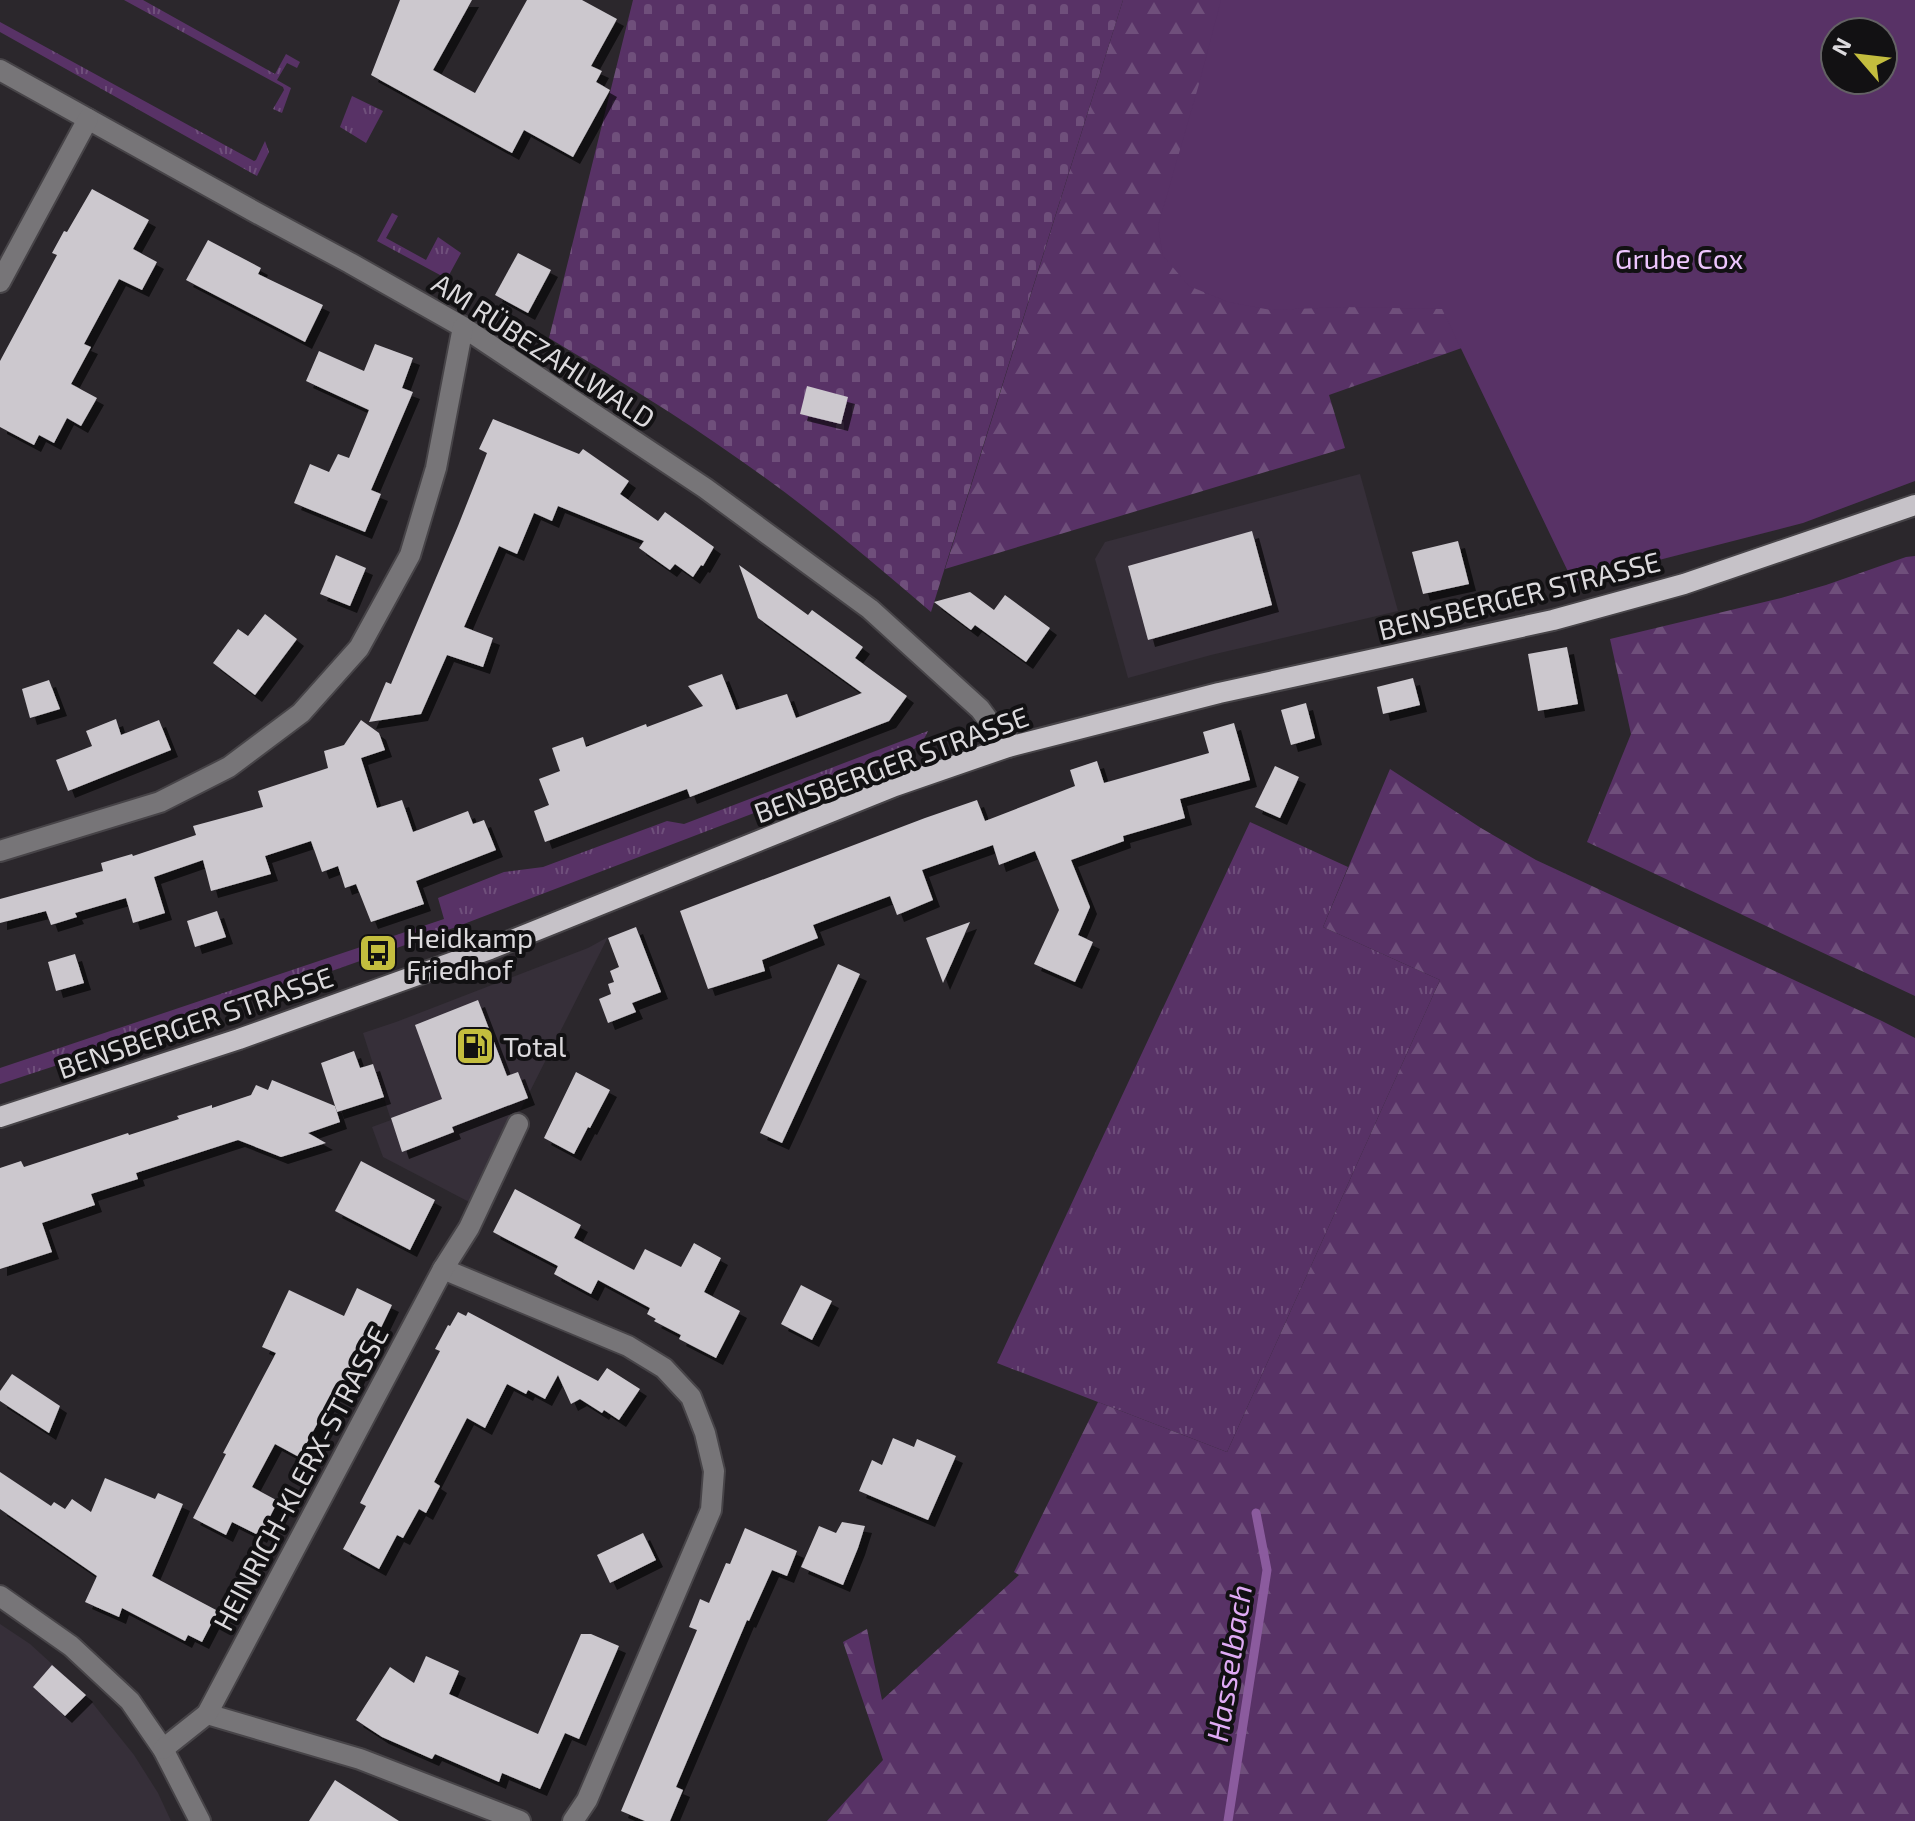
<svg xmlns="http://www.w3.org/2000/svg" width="1915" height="1821" font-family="'Exo 2',sans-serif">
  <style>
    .built { fill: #362f39 }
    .grass { fill: url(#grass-tufts) }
    .forest { fill: url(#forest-firs); fill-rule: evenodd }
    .cemetery { fill: url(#cemetery-stones) }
    .green { fill: #583266; fill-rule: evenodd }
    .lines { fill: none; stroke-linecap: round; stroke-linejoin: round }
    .stream { stroke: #8b5b9e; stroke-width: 9 }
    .building { fill: #ccc8ce; filter: url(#shadow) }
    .minor-casing { stroke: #474448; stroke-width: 24 }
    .major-casing { stroke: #474448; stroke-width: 24 }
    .minor { stroke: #777578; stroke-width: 20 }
    .major { stroke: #c6c2c8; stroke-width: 20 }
    .labels { text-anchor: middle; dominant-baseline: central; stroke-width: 8; stroke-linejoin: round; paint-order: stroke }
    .park-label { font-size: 28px; fill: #eec6fe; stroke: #121113 }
    .street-label { font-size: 28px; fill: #dcdadd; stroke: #121113 }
    .poi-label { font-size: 28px; fill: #dcdadd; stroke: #121113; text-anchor: start }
    .water-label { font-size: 30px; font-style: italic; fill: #e0abf5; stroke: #121113 }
  </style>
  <defs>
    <pattern id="grass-tufts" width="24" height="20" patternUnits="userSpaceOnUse" patternTransform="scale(2)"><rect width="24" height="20" fill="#583266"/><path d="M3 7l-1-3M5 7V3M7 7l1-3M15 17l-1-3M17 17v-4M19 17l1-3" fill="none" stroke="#6f4f7b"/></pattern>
    <pattern id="forest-firs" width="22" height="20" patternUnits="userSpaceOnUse" patternTransform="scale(2)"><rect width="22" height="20" fill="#583266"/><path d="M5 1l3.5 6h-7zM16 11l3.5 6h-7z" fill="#6f4f7b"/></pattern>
    <pattern id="cemetery-stones" width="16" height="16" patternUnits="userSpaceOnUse" patternTransform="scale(2)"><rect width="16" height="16" fill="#583266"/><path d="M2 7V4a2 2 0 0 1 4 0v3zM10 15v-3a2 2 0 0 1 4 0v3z" fill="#6f4f7b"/></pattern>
    <filter id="shadow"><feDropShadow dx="7" dy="7" stdDeviation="0" flood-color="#0009"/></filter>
  </defs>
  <rect width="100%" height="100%" fill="#2b272c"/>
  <g class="built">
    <polygon points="1360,474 1398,611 1211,655 1128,678 1095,559 1105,542"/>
    <polygon points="608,937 473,1204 383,1157 372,1127 391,1120 363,1033 396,1022 588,948"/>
    <polygon points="0,1624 30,1644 86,1695 134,1755 158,1793 171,1821 0,1821"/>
  </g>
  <g class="grass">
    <polygon points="124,0 143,0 275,74 286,54 300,62 297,68 287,63 277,80 291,88 282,113 273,109 284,90 283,87"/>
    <polygon points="0,22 254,161 256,160 265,141 269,152 257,176 0,32"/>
    <polygon points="352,96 383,111 366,143 340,127"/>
    <polygon points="392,213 398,216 386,238 426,260 438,237 461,253 449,275 440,275 377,241"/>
    <path d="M 928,731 C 923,743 915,750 903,756 L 456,927 L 176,1026 L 0,1084 L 0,1068 L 444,919 L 438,898 L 504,872 L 543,867 L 667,821 L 684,824 Z"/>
    <polygon points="1250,822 1348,867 1323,927 1440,980 1227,1452 997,1363"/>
  </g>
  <g class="forest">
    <path d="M 1123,0 L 1915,0 L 1915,459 L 1490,338 L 1329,395 L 1345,448 L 945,569 ZM 1835,32 L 1883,32 L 1883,80 L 1835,80 Z"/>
    <polygon points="1915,556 1915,996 1587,842 1631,734 1610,639 1781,598 1826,585 1906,557"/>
    <polygon points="1390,769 1481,828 1536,860 1882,1021 1915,1038 1915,1821 827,1821 883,1760 843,1642 867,1629 882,1700 1019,1575 1014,1572 1098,1402 1227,1452 1440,980 1323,927"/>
  </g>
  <path class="cemetery" d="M 633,0 L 1123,0 L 931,612 C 869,559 807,506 740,460 C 678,416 614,377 549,338 Z"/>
  <path class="green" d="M 1221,0 L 1915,0 L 1915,481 L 1803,523 L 1573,582 L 1442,309 L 1342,307 L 1271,310 L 1228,302 L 1189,286 L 1163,256 L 1158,226 L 1199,84 ZM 1835,32 L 1883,32 L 1883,80 L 1835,80 Z"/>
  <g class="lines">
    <polyline class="stream" points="1228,1821 1267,1570 1256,1513"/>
  </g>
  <g class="building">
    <polygon points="400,0 472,0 433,70 475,93 527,0 582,0 617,19 591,66 602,71 596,82 610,90 573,157 524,130 512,153 371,75"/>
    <polygon points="92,189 149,220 133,249 157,262 142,290 119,279 84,344 91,347 71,384 97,398 81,426 67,418 54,443 39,435 34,445 0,427 0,361 57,255 52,253 64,231 67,232"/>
    <polygon points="208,240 261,268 258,274 323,305 305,342 186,280"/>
    <polygon points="518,253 551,270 528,313 495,295"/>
    <polygon points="375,344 413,358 402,388 413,392 371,490 381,494 365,532 294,503 310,464 329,472 338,454 349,458 369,410 306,381 319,351 364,371"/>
    <polygon points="807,386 848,397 841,424 800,414"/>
    <polygon points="493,419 579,454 583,449 629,481 620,494 658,521 665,512 714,547 703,566 701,565 693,577 675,564 670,570 639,548 644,541 558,506 552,521 534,513 517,554 499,546 464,627 493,638 483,667 447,655 421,714 369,722 386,682 391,684 458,526 487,453 479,449"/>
    <polygon points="1252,531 1272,605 1148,640 1128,566"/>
    <polygon points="1458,541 1469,584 1423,594 1412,552"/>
    <polygon points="336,555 366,568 350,606 320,594"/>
    <polygon points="739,565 808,615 812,610 863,647 855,658 907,696 889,721 690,797 687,789 545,842 534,811 549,805 539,779 560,771 552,748 583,737 586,747 646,724 647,727 703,706 688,686 722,674 736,710 787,694 796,718 862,693 758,618"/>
    <polygon points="970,592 994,610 1005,595 1050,628 1026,662 975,625 971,630 934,602"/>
    <polygon points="265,614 297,639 255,695 213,663 238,629 248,636"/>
    <polygon points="1567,647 1578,704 1538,711 1528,654"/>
    <polygon points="1413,678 1420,705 1383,714 1377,687"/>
    <polygon points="49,680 60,709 30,718 22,689"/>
    <polygon points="1306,703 1315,738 1291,745 1281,710"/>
    <polygon points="116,719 121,735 159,720 171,750 68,791 56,760 92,746 86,731"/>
    <polygon points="361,720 379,733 385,750 361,758 377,808 402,800 413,832 468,811 473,824 484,820 496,850 416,881 424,904 371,922 356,884 345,888 338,866 322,872 311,841 265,856 271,874 211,891 203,860 154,877 165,913 133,923 126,898 75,913 77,917 51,925 46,911 0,923 0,899 103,871 101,863 132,854 133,856 196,835 193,826 263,807 258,791 328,768 324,751 344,745"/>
    <polygon points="1234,723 1250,780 1180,799 1185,818 1123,836 1124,841 1071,860 1090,907 1078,935 1093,942 1075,982 1034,964 1059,910 1035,851 999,865 993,845 922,870 933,900 897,915 890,896 813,925 818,938 762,960 765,971 708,989 680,911 925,818 977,800 985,821 1075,786 1070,770 1097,761 1104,783 1209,753 1203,732"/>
    <polygon points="1275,766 1299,777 1280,818 1255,807"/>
    <polygon points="217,911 226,937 195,947 187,921"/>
    <polygon points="970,922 943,983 926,938"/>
    <polygon points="636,927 661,992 632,1003 636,1012 608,1023 599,999 611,994 608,984 614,982 610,971 619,967 608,938"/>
    <polygon points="75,954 84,983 56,991 48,962"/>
    <polygon points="838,964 860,974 782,1143 760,1133"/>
    <polygon points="478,1000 507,1076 518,1072 528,1098 452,1127 454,1132 402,1152 391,1118 442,1099 415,1025"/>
    <polygon points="354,1051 360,1068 373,1064 384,1097 337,1112 321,1063"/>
    <polygon points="576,1072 610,1090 590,1128 588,1127 574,1154 544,1138"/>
    <polygon points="272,1080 335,1106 340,1122 308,1133 326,1143 281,1157 238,1140 136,1173 138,1179 91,1194 95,1205 42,1223 52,1252 0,1269 0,1168 21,1161 24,1167 128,1133 129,1135 179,1119 177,1116 212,1105 212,1108 251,1095 256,1085 268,1090"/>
    <polygon points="361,1161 435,1200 410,1250 335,1211"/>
    <polygon points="515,1189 581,1225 574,1238 634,1270 645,1249 681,1267 694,1243 721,1258 704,1292 740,1311 716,1358 679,1339 681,1335 654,1321 656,1319 647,1314 650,1308 598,1280 591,1294 554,1274 558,1266 493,1232"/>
    <polygon points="801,1285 832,1301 812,1340 781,1324"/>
    <polygon points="357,1288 392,1305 350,1392 338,1386 299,1457 275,1444 252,1487 278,1501 260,1536 232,1522 226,1535 193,1518 226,1454 223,1453 276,1353 262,1347 289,1290 344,1316"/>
    <polygon points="458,1312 466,1316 468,1312 598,1381 607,1368 640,1389 619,1420 604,1410 602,1413 580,1399 571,1404 558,1375 545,1399 528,1390 526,1394 507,1384 485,1428 467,1418 434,1482 440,1486 426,1513 419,1509 403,1538 397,1535 379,1569 343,1549 366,1506 360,1503 440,1351 435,1349 448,1325 450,1326"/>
    <polygon points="12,1374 60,1406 49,1433 0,1401 0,1391"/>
    <polygon points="893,1438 914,1447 917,1439 956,1456 928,1520 859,1491 872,1460 882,1465"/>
    <polygon points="0,1472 51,1506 54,1502 65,1509 72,1499 91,1512 105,1478 155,1499 158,1493 183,1504 152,1576 218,1611 202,1642 188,1635 185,1641 122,1608 119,1617 85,1602 97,1576 0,1509"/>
    <polygon points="842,1522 865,1526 858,1548 843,1585 801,1567 819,1526 836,1533"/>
    <polygon points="745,1528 797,1551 787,1576 772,1570 749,1621 747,1620 676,1787 683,1790 670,1821 645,1821 621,1811 697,1630 689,1627 695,1612 700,1599 709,1603 726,1563 730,1564"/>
    <polygon points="643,1533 656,1560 610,1583 597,1555"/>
    <polygon points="581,1634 591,1634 619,1646 579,1739 565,1733 540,1789 502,1773 499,1782 435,1754 432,1759 382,1737 356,1720 390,1667 414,1683 426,1656 459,1671 449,1694 538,1734"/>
    <polygon points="52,1665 86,1695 65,1716 33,1687"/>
    <polygon points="335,1780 399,1821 309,1821"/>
  </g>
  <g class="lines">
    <defs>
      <g id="minor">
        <polyline points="0,70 255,212 350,263 463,327 705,488 870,609 980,709 1008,747"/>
        <polyline points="0,282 88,119"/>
        <polyline points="0,851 160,802 229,767 301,713 359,648 410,555 436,468 463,327"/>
        <polyline points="443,1269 628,1346 664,1368 691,1397 705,1433 714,1471 711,1510 587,1800 573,1821"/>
        <polyline points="0,1596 71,1646 130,1701 163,1749 200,1821"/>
        <polyline points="207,1714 360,1759 520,1821"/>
        <polyline points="163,1749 207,1714 443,1269 469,1228 518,1124"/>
      </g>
      <polyline id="major" points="0,1117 239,1039 490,949 895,786 1008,747 1219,693 1553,620 1684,584 1915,505"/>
    </defs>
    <use href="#minor" class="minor-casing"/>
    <use href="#major" class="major-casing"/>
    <use href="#minor" class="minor"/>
    <use href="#major" class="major"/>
  </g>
  <defs>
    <symbol id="bus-square" viewBox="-11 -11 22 22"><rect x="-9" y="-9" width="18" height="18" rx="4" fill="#c3bd3e" stroke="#121113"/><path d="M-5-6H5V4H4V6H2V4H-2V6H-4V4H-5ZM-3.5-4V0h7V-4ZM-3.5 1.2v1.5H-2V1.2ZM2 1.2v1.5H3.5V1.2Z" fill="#111"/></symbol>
    <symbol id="fuel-square" viewBox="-11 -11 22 22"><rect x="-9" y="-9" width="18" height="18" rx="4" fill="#c3bd3e" stroke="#121113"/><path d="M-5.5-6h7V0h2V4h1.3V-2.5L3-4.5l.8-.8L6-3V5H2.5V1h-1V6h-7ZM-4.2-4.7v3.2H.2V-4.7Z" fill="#111"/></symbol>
  </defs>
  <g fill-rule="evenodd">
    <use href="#bus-square" x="356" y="931" width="44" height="44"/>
    <use href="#fuel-square" x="453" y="1024" width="44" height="44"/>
  </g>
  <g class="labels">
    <g class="park-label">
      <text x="1679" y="258">Grube Cox</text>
    </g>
    <g class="street-label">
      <text transform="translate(544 350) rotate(33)">AM RÜBEZAHLWALD</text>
      <text transform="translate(1519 595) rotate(-14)">BENSBERGER STRASSE</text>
      <text transform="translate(891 764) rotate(-20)">BENSBERGER STRASSE</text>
      <text transform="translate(195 1022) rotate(-19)">BENSBERGER STRASSE</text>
      <text transform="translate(300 1478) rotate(-62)">HEINRICH-KLERX-STRASSE</text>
    </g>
    <g class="poi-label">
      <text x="406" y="937">Heidkamp<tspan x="406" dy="32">Friedhof</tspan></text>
      <text x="503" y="1046">Total</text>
    </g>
    <g class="water-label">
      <text transform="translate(1228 1663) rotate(-81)">Hasselbach</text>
    </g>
  </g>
  <g transform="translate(1859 56) rotate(298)"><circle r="38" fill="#121113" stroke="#636164" stroke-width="2"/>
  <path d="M0-6L14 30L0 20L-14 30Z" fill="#c3bd3e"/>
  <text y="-12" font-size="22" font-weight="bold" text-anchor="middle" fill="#dcdadd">N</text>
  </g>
</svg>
